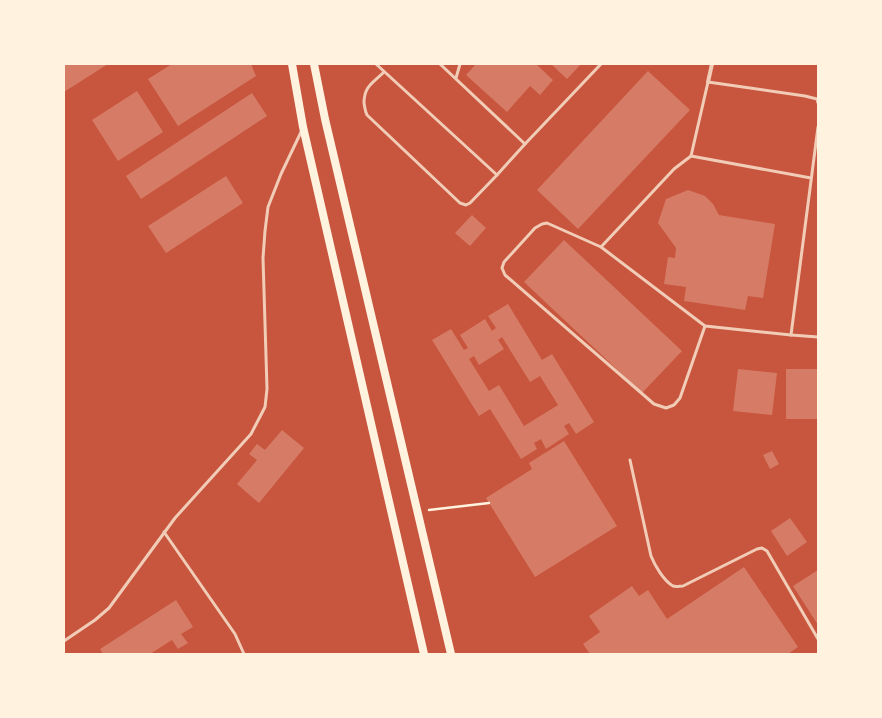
<svg xmlns="http://www.w3.org/2000/svg" width="882" height="718" font-family="'Noto Sans',sans-serif">
  <style>
    .building { fill: #d67c66; fill-rule: evenodd }
    .lines { fill: none; stroke-linecap: round; stroke-linejoin: round }
    .path { stroke: #fff3e0; stroke-width: 2.5 }
    .service { stroke: #f1ccb7; stroke-width: 3 }
    .minor { stroke: #f1ccb7; stroke-width: 4 }
    .secondary { stroke: #fff3e0; stroke-width: 8 }
  </style>
  <rect width="100%" height="100%" fill="#c8553d"/>
  <g class="building">
    <polygon points="64,64 108,64 64,92"/>
    <polygon points="172,64 251,64 256,76 178,126 148,79"/>
    <polygon points="476,64 536,64 553,80 540,95 530,86 507,112 466,75"/>
    <polygon points="551,64 581,64 567,79"/>
    <polygon points="648,71 690,110 578,229 537,190"/>
    <polygon points="137,91 163,132 118,161 92,120"/>
    <polygon points="252,93 267,116 141,199 126,176"/>
    <polygon points="226,176 243,203 166,253 148,226"/>
    <polygon points="688,190 705,196 713,204 719,215 775,224 763,298 748,296 745,310 684,301 686,287 664,284 668,257 675,258 676,248 658,223 666,199"/>
    <polygon points="472,215 486,228 470,246 455,233"/>
    <polygon points="564,240 682,351 642,393 524,282"/>
    <path d="M 508,304 L 542,360 L 552,354 L 594,422 L 576,434 L 569,423 L 564,426 L 569,434 L 546,449 L 541,439 L 534,443 L 537,449 L 521,459 L 490,409 L 479,416 L 432,340 L 451,329 L 464,350 L 468,348 L 460,335 L 485,319 L 492,331 L 496,328 L 488,316 ZM 502,337 L 530,382 L 540,376 L 558,405 L 524,426 L 499,385 L 489,391 L 469,359 L 474,356 L 479,365 L 504,349 L 498,340 Z"/>
    <polygon points="738,369 777,373 772,415 733,411"/>
    <rect x="786" y="369" width="32" height="50"/>
    <polygon points="282,430 304,448 259,503 237,484 257,460 249,454 257,444 265,450"/>
    <polygon points="564,441 617,526 535,577 486,498 532,469 529,463"/>
    <polygon points="772,451 779,464 770,469 763,455"/>
    <polygon points="790,518 807,542 787,556 771,531"/>
    <polygon points="744,567 798,647 788,654 590,654 583,644 600,632 589,616 632,586 639,596 648,590 667,619"/>
    <polygon points="818,570 818,625 793,586"/>
    <polygon points="176,600 193,627 181,634 188,643 178,649 172,640 150,654 103,654 100,649"/>
  </g>
  <g class="lines">
    <polyline class="path" points="429,510 489,503"/>
    <g class="service">
      <polyline points="376,64 497,175 525,144 440,64"/>
      <path d="M 384,72 C 373,83 364,86 364,103 C 365,108 365,111 367,115 L 460,203 L 466,205 L 470,203 L 497,175"/>
      <polyline points="456,78 460,64"/>
      <polyline points="525,144 601,64"/>
      <polyline points="691,156 811,178"/>
      <polyline points="601,247 674,169 691,156 708,82 805,96 817,99 818,103"/>
      <polyline points="705,326 680,398 674,405 666,408 654,404 505,275 502,268 504,262 535,228 542,224 547,223 601,247 705,326 791,335 818,127"/>
      <polyline points="791,335 818,337"/>
      <path d="M 630,460 L 651,556 C 655,566 664,581 673,586 C 676,587 680,586 683,586 L 757,549 L 762,548 L 767,551 L 818,639"/>
      <polyline points="164,532 235,634 244,654"/>
      <polyline points="64,641 95,620 109,608 175,518 251,434 265,407 267,389 263,258 265,231 268,207 281,174 302,130"/>
    </g>
    <polyline class="minor" points="708,82 712,64"/>
    <g class="secondary">
      <polyline points="292,64 303,127 424,654"/>
      <polyline points="314,64 325,119 451,654"/>
    </g>
  </g>
  <rect width="882" height="718" fill="none" stroke="#fff3e0" stroke-width="130"/>
</svg>
